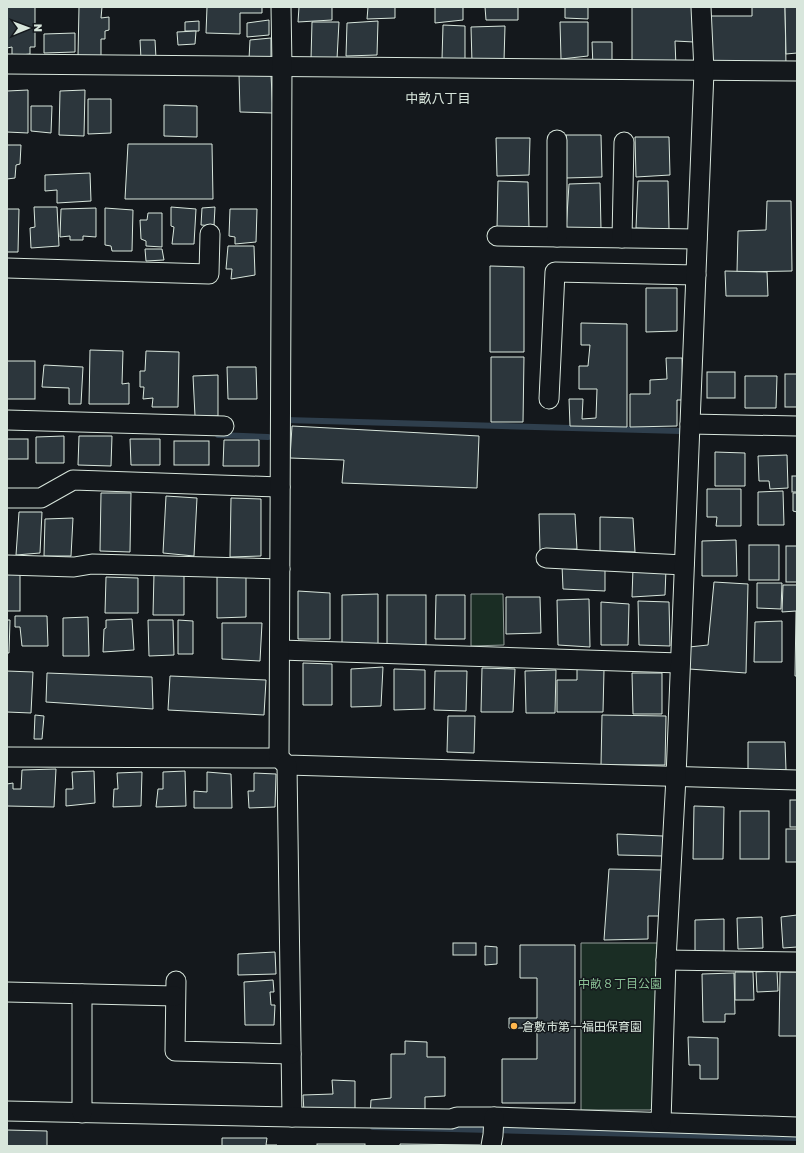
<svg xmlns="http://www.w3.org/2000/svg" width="804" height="1153" font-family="'Golos Text','Noto Sans JP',sans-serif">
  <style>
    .green { fill: #1a2d24; stroke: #939e99 }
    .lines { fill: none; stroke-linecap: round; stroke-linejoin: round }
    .stream { stroke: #2f3f4d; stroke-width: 6 }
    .building { fill: #2c363c; stroke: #d8e6dc }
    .street-casing { stroke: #d8e6dc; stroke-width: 21 }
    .street { stroke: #14181c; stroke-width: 19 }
    .poi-dot { fill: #ffb74d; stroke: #14181c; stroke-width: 1.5 }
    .labels { text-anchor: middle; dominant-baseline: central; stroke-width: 3; stroke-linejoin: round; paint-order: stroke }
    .park-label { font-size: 12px; fill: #8ac095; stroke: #14181c }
    .poi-label { font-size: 12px; fill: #d8e6dc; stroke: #14181c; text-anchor: start }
    .neighbourhood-label { font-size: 13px; fill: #d8e6dc; stroke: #14181c }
  </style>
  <rect width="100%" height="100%" fill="#14181c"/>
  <g class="green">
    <polygon points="471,594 503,594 504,645 471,646"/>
    <polygon points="581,943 660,943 657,1105 650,1110 581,1110"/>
  </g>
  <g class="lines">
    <g class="stream">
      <polyline points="286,420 680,431"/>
      <polyline points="218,435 268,437"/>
      <polyline points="373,1127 797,1138"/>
    </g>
  </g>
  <g class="building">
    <polygon points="7,7 35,7 35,47 30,47 30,54 12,56 12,47 7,48"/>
    <polygon points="79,7 102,7 101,18 109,17 109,30 105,31 105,39 101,39 101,57 78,56"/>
    <polygon points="207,7 262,7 262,13 240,13 240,34 206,33"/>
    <polygon points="299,7 332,7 332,20 298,22"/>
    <polygon points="368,7 395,7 395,18 367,19"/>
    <polygon points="435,7 463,7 463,20 435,23"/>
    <polygon points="485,7 518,7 518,20 486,20"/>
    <polygon points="565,7 588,7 588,19 565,18"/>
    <polygon points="632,7 693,7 694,42 675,41 676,67 632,67"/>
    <polygon points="752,7 785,7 786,66 709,65 707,16 752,16"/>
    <polygon points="785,7 797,7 797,53 786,54"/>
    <polygon points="269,20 269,35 247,37 247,23"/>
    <polygon points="199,21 199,31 185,31 185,22"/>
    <polygon points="378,21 377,55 346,56 347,23"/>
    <polygon points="312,22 339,22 337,59 311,59"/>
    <polygon points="560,22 588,22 588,56 561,59"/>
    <polygon points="443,25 465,26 465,59 442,59"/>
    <polygon points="505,26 504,61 472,63 471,27"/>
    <polygon points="196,31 195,44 178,45 177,32"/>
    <polygon points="75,33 75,52 44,53 44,34"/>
    <polygon points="271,38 271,59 249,59 250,40"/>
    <polygon points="140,40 155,40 156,58 141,59"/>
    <polygon points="592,42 612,42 612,67 593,67"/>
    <polygon points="239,74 271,75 273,113 240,112"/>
    <polygon points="28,90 28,133 7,132 7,91"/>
    <polygon points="85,90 84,136 59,135 60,91"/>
    <polygon points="88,99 111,99 111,133 88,134"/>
    <polygon points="164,105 197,106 197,137 164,136"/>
    <polygon points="31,106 52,106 51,133 31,131"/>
    <polygon points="566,135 601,135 602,177 566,178"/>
    <polygon points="635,137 669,137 670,175 636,177"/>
    <polygon points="496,138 530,138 529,175 497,176"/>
    <polygon points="128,144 212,144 213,199 125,199"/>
    <polygon points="7,145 21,145 20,164 16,165 15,178 7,179"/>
    <polygon points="90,173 91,201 57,203 57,190 45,191 45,175"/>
    <polygon points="498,181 528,182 529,229 497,228"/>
    <polygon points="638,181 668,181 669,229 636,228"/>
    <polygon points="600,183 601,229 566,231 569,184"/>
    <polygon points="767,201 791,201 792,271 737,272 738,231 766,230"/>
    <polygon points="34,207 57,207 59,246 31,248 30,228 35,227"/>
    <polygon points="171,207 196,209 194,244 172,244 174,227 171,226"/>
    <polygon points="215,207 214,226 201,225 202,208"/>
    <polygon points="96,208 96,237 83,236 83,240 70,240 70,236 60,237 61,209"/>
    <polygon points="105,208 133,210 132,251 112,251 111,246 105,245"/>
    <polygon points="7,209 19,209 18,252 7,252"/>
    <polygon points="230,209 257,209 256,242 235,244 235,237 229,236"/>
    <polygon points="148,213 162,213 162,247 146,246 146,241 141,239 140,220 147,220"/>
    <polygon points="228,246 254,246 255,275 231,279 232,269 226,269"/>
    <polygon points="145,249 162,249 164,260 146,261"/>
    <polygon points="490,266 524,267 524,352 490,352"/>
    <polygon points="725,271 767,272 768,296 726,296"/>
    <polygon points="646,288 677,288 677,331 646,332"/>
    <polygon points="581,323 627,324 627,427 570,426 569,399 583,399 582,419 596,418 597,389 579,389 579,366 588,366 590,345 581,345"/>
    <polygon points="90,350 123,351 122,384 129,383 129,404 89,404"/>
    <polygon points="146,351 179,352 178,407 152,407 153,398 143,399 144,387 140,387 140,371 145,371"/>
    <polygon points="491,357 524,357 523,422 491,422"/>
    <polygon points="666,358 682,358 683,400 677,400 677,426 630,427 630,394 650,394 650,380 667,379"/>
    <rect x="7" y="361" width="28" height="38"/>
    <polygon points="44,365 83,367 81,404 69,404 69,388 42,387"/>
    <polygon points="227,367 256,367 257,399 228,399"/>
    <rect x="707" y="372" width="28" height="26"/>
    <rect x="785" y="374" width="12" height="33"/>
    <polygon points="218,375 218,416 195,416 193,376"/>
    <polygon points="745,376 777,376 776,408 745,408"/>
    <polygon points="292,426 479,436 477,488 342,483 344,460 290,458"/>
    <polygon points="64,436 64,463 36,463 36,437"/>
    <polygon points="79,436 112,436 111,466 78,465"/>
    <rect x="7" y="439" width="21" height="20"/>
    <polygon points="130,439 160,439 160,465 131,465"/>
    <polygon points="224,440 259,440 259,466 223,466"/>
    <rect x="174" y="441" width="35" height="24"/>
    <polygon points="715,452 745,453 745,486 715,486"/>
    <polygon points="787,455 788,488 770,489 769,481 759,481 758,456"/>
    <rect x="792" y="476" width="5" height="16"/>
    <polygon points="707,489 741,489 741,526 716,526 717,517 707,517"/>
    <polygon points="783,491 784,525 758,525 758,492"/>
    <polygon points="101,493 131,493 130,552 100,551"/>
    <polygon points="793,493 797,493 797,512 793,511"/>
    <polygon points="166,496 197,498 194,556 163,553"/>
    <polygon points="231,498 261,499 261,556 230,557"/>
    <polygon points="19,512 42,512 40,553 16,555"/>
    <polygon points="539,514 575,514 577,549 540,550"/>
    <polygon points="600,517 633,518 635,552 600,551"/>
    <polygon points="73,518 71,556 44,556 45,519"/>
    <polygon points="736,540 737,576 702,576 702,541"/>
    <rect x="749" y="545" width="30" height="35"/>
    <rect x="786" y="546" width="11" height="36"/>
    <polygon points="562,565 605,567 605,591 563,589"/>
    <polygon points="633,568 666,569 665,595 632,597"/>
    <rect x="7" y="573" width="13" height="38"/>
    <polygon points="154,573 184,575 184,615 153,615"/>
    <polygon points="217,575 246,575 246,617 217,618"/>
    <polygon points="106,577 138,578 138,613 105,613"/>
    <polygon points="714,582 748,584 746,673 689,669 689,647 708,645"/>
    <polygon points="757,583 782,583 781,609 757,608"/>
    <polygon points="783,585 797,585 797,676 795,676 796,611 782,612"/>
    <polygon points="298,591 330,593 330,639 298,639"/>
    <polygon points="378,594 378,646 342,645 342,595"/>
    <rect x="387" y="595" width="39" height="50"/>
    <polygon points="436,595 465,595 465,639 435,639"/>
    <polygon points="506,597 540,597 541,633 506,634"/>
    <polygon points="589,599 590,647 558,645 557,600"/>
    <polygon points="638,601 669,602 670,646 639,645"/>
    <polygon points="601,602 629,604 628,645 601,645"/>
    <polygon points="15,616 47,616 48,646 22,646 20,627 15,627"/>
    <polygon points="88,617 89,656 63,656 63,618"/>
    <polygon points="132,619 134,650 103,652 104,629 106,628 106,620"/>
    <polygon points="7,620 10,620 9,653 7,653"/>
    <polygon points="148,620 173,620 174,655 149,656"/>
    <polygon points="178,620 193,621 193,654 178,654"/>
    <polygon points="782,621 782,662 754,662 755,622"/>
    <polygon points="222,623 262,623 260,661 222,659"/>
    <polygon points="303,663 332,664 332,705 303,705"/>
    <polygon points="383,667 381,706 351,707 351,669"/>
    <polygon points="482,668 515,669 513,712 481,712"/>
    <polygon points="394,669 425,670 425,709 394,710"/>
    <polygon points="577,669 604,670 603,712 557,712 557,680 577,680"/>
    <polygon points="556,670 555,713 526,713 525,671"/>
    <polygon points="7,671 33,672 31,713 7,712"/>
    <polygon points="435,671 467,671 466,711 434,710"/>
    <polygon points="47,673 152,677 153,709 46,702"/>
    <polygon points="632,673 662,673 662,714 633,714"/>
    <polygon points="170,676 266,680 264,715 168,710"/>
    <polygon points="35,715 44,716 42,739 34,739"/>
    <polygon points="602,715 666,716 665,765 601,765"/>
    <polygon points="448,716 475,716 474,753 447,752"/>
    <polygon points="748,742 785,742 786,770 748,770"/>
    <polygon points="56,769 54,807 7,806 7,784 13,783 13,789 21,789 22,770"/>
    <polygon points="94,771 95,803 66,806 66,789 73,789 72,772"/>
    <polygon points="185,771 186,806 156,807 158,789 163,789 163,772"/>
    <polygon points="142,772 141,806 113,807 114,789 118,789 117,773"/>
    <polygon points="207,772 231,774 232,808 194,808 194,791 207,792"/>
    <polygon points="254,773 276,774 275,807 249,808 248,791 254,791"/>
    <rect x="790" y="800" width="7" height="27"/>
    <polygon points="694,806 724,807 723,859 693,859"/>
    <rect x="740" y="811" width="29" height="48"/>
    <rect x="786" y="829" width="11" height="33"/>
    <polygon points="617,834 663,836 663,856 618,855"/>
    <polygon points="609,869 663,870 663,916 648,916 648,939 604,940"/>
    <polygon points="797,915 797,947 783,948 781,917"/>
    <polygon points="762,917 763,948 738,949 737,918"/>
    <polygon points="724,919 724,953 695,953 695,920"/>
    <rect x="453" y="943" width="23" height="12"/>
    <polygon points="520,945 575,945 575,1103 502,1103 502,1059 537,1059 537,1028 509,1028 509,1018 537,1018 537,978 520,978"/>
    <polygon points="485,946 497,947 497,964 485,965"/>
    <polygon points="275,952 276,974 238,975 238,954"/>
    <polygon points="777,971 778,991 757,992 756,972"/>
    <polygon points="735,972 753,972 754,1000 735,1000"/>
    <polygon points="780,972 797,972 797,1036 779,1036"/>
    <polygon points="734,973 735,1014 725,1014 725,1022 703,1022 702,974"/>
    <polygon points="273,980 274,992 270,992 271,1005 275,1005 274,1025 245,1025 244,982"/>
    <polygon points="688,1037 718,1038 718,1079 700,1079 700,1065 689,1065"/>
    <polygon points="405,1041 427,1042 427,1057 445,1057 445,1096 425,1097 425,1115 370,1116 371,1100 391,1098 391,1054 405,1054"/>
    <polygon points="332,1080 355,1081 355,1112 304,1112 303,1095 333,1094"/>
    <polygon points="7,1130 47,1131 47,1146 7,1146"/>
    <polygon points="222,1138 267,1138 266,1145 277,1145 277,1146 222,1146"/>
    <rect x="317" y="1144" width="48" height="2"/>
    <polygon points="400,1144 480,1145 480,1146 400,1146"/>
  </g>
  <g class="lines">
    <defs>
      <g id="street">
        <polyline points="7,64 797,71"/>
        <polyline points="497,236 697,239"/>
        <polyline points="557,237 557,140"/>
        <polyline points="622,238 624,142"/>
        <polyline points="7,268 209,274 210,234"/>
        <polyline points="549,399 555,272 696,275"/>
        <polyline points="7,420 224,426"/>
        <polyline points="690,424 797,426"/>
        <polyline points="7,498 41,498 73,480 280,487"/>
        <polyline points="546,558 684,565"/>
        <polyline points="7,565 74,567 92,564 280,569"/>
        <polyline points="280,650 680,663"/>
        <polyline points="7,757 279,758 287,765 797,780"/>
        <polyline points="279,758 282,66 281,7"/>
        <polyline points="287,765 292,1117"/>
        <polyline points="666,960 797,962"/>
        <polyline points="176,981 175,1051 291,1054"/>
        <polyline points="7,992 175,996"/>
        <polyline points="7,1111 292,1117 451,1119 457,1117 494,1117 797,1127"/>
        <polyline points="82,1113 82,994"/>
        <polyline points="661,1122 666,960 676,777 704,71 701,7"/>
        <polyline points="491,1146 493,1135 494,1117"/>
      </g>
    </defs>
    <use href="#street" class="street-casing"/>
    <use href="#street" class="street"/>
  </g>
  <circle class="poi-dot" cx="514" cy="1026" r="4"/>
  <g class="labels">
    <g class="park-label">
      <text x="620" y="983">中畝８丁目公園</text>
    </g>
    <g class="poi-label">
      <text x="522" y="1026">倉敷市第一福田保育園</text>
    </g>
    <g class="neighbourhood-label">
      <text x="438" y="98">中畝八丁目</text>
    </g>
  </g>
  <rect width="804" height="1153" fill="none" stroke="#d8e6dc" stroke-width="16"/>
  <g transform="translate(28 28) rotate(89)" stroke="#14181c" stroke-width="3" paint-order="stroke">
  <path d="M0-3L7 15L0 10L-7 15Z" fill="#d8e6dc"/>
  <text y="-6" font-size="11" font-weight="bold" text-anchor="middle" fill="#d8e6dc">N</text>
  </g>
</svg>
